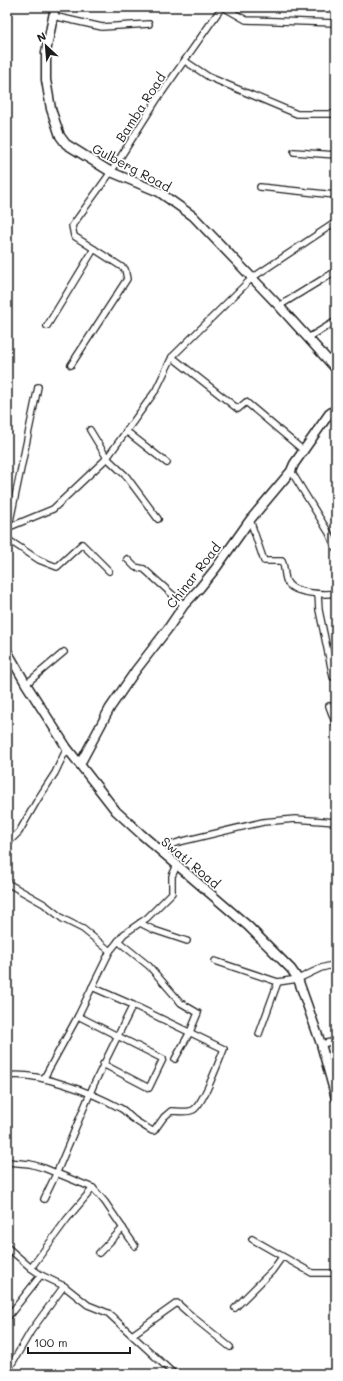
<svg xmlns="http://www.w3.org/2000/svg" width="343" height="1381" font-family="Mali,sans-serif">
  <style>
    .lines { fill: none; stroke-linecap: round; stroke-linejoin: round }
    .street-casing { stroke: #1c1c1c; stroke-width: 8 }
    .secondary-casing { stroke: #1c1c1c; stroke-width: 11 }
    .street { stroke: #fff; stroke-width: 5.5 }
    .secondary { stroke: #fff; stroke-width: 8 }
    .labels { text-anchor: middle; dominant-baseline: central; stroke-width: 3.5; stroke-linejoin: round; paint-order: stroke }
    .street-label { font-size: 13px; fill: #1c1c1c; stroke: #fff }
  </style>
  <rect width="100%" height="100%" fill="#fff"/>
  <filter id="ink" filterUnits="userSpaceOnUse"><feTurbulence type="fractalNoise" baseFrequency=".025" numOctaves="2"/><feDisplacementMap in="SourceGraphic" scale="8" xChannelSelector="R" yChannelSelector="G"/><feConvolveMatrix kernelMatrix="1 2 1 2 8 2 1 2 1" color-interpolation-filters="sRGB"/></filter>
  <g filter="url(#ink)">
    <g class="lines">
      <defs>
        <g id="street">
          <polyline points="223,7 246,20 336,23"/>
          <polyline points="53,16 102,27 149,24"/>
          <polyline points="185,61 209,77 297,114 336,114"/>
          <polyline points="294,152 336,155"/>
          <polyline points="260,187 335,195 336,182"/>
          <polyline points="279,306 336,271"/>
          <polyline points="47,326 94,249"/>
          <polyline points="308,338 336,321"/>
          <polyline points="172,357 238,409 246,402 304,451"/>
          <polyline points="71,365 127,279 125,269 74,236 72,226 111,172 156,101 222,7"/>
          <polyline points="90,430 107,458 126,476 158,519"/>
          <polyline points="126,431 167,463"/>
          <polyline points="291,471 329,533 336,549"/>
          <path d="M 250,520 L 264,561 L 282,561 C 285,567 284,576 287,582 C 293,594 325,595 336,593"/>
          <polyline points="9,526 38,387"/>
          <polyline points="7,528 53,509 107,458 156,390 172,357 252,278 336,222"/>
          <polyline points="7,539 39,560 57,567 82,544 109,571"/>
          <polyline points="127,559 135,567 144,569 184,605"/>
          <polyline points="318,594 319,610 333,677"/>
          <polyline points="26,684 64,652"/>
          <polyline points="329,706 336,725"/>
          <polyline points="7,844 19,832 38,799 55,773 67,748"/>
          <polyline points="158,849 179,842 263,822 295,819 336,822"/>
          <polyline points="7,883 44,904 63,919 83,929 110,951"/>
          <polyline points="140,923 154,930 187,941"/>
          <polyline points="118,941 149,966 181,1003 198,1013 190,1032 175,1059"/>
          <polyline points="215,961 278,982 298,979 321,968 336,964"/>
          <polyline points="78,1016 163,1059 149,1088 103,1064"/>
          <polyline points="259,1034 278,982"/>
          <polyline points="321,1044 336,1041"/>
          <path d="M 7,1076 C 37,1071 93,1093 120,1108 C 125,1110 128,1115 132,1118 C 138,1123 146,1127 152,1131 L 154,1131 L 164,1117 L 171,1111 C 178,1111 187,1113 193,1110 C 203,1105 219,1061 224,1049 L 133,1005 L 92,987"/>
          <polyline points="44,1078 78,1016 110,951 124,934 147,918 172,893 172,876 177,865"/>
          <polyline points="7,1162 30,1164 44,1168 93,1188 105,1202 135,1246"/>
          <polyline points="44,1199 57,1172 94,1084 133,1005"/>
          <polyline points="252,1239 312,1273 336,1273"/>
          <polyline points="7,1247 31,1268 41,1275 64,1286 88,1305 108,1313 174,1374"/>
          <polyline points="99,1253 123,1228"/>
          <polyline points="31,1268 67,1219 93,1188"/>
          <polyline points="235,1308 272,1271 282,1257"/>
          <polyline points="7,1318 41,1275"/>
          <polyline points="132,1335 177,1303 194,1318 230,1347"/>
          <polyline points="7,1372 31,1331 64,1286"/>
        </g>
        <g id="secondary">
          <polyline points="55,7 46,52 46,80 51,109 60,136 66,144 111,172 159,192 193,216 279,306 336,369"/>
          <polyline points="7,651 26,684 67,748 116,811 141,834 248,926 291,969 298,979 321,1044 336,1098"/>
          <polyline points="80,764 110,708 136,670 167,630 184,605 199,589 216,568 250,520 291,471 294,464 329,414 336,409"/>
        </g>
      </defs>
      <use href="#street" class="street-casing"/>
      <use href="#secondary" class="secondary-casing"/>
      <use href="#street" class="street"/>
      <use href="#secondary" class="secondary"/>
    </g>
  </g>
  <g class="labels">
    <g class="street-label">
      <text transform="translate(140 107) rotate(-57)">Bamba Road</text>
      <text transform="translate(132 167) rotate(28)">Gulberg Road</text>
      <text transform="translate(193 575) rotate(-52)">Chinar Road</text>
      <text transform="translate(191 862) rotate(40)">Swati Road</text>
    </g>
  </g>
  <rect width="343" height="1381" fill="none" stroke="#fff" stroke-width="24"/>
  <rect x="12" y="12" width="319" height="1357" fill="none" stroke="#1c1c1c" stroke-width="1.5" filter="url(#ink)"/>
  <g transform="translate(46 46) rotate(334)" stroke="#ffffff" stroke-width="3" paint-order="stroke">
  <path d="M0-3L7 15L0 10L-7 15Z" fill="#1c1c1c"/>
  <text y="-6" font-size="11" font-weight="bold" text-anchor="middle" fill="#1c1c1c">N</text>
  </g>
  <path d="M28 1347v6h102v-6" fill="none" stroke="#1c1c1c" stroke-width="2"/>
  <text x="34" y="1347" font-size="12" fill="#1c1c1c" stroke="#ffffff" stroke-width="3" paint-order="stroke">100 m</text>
</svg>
